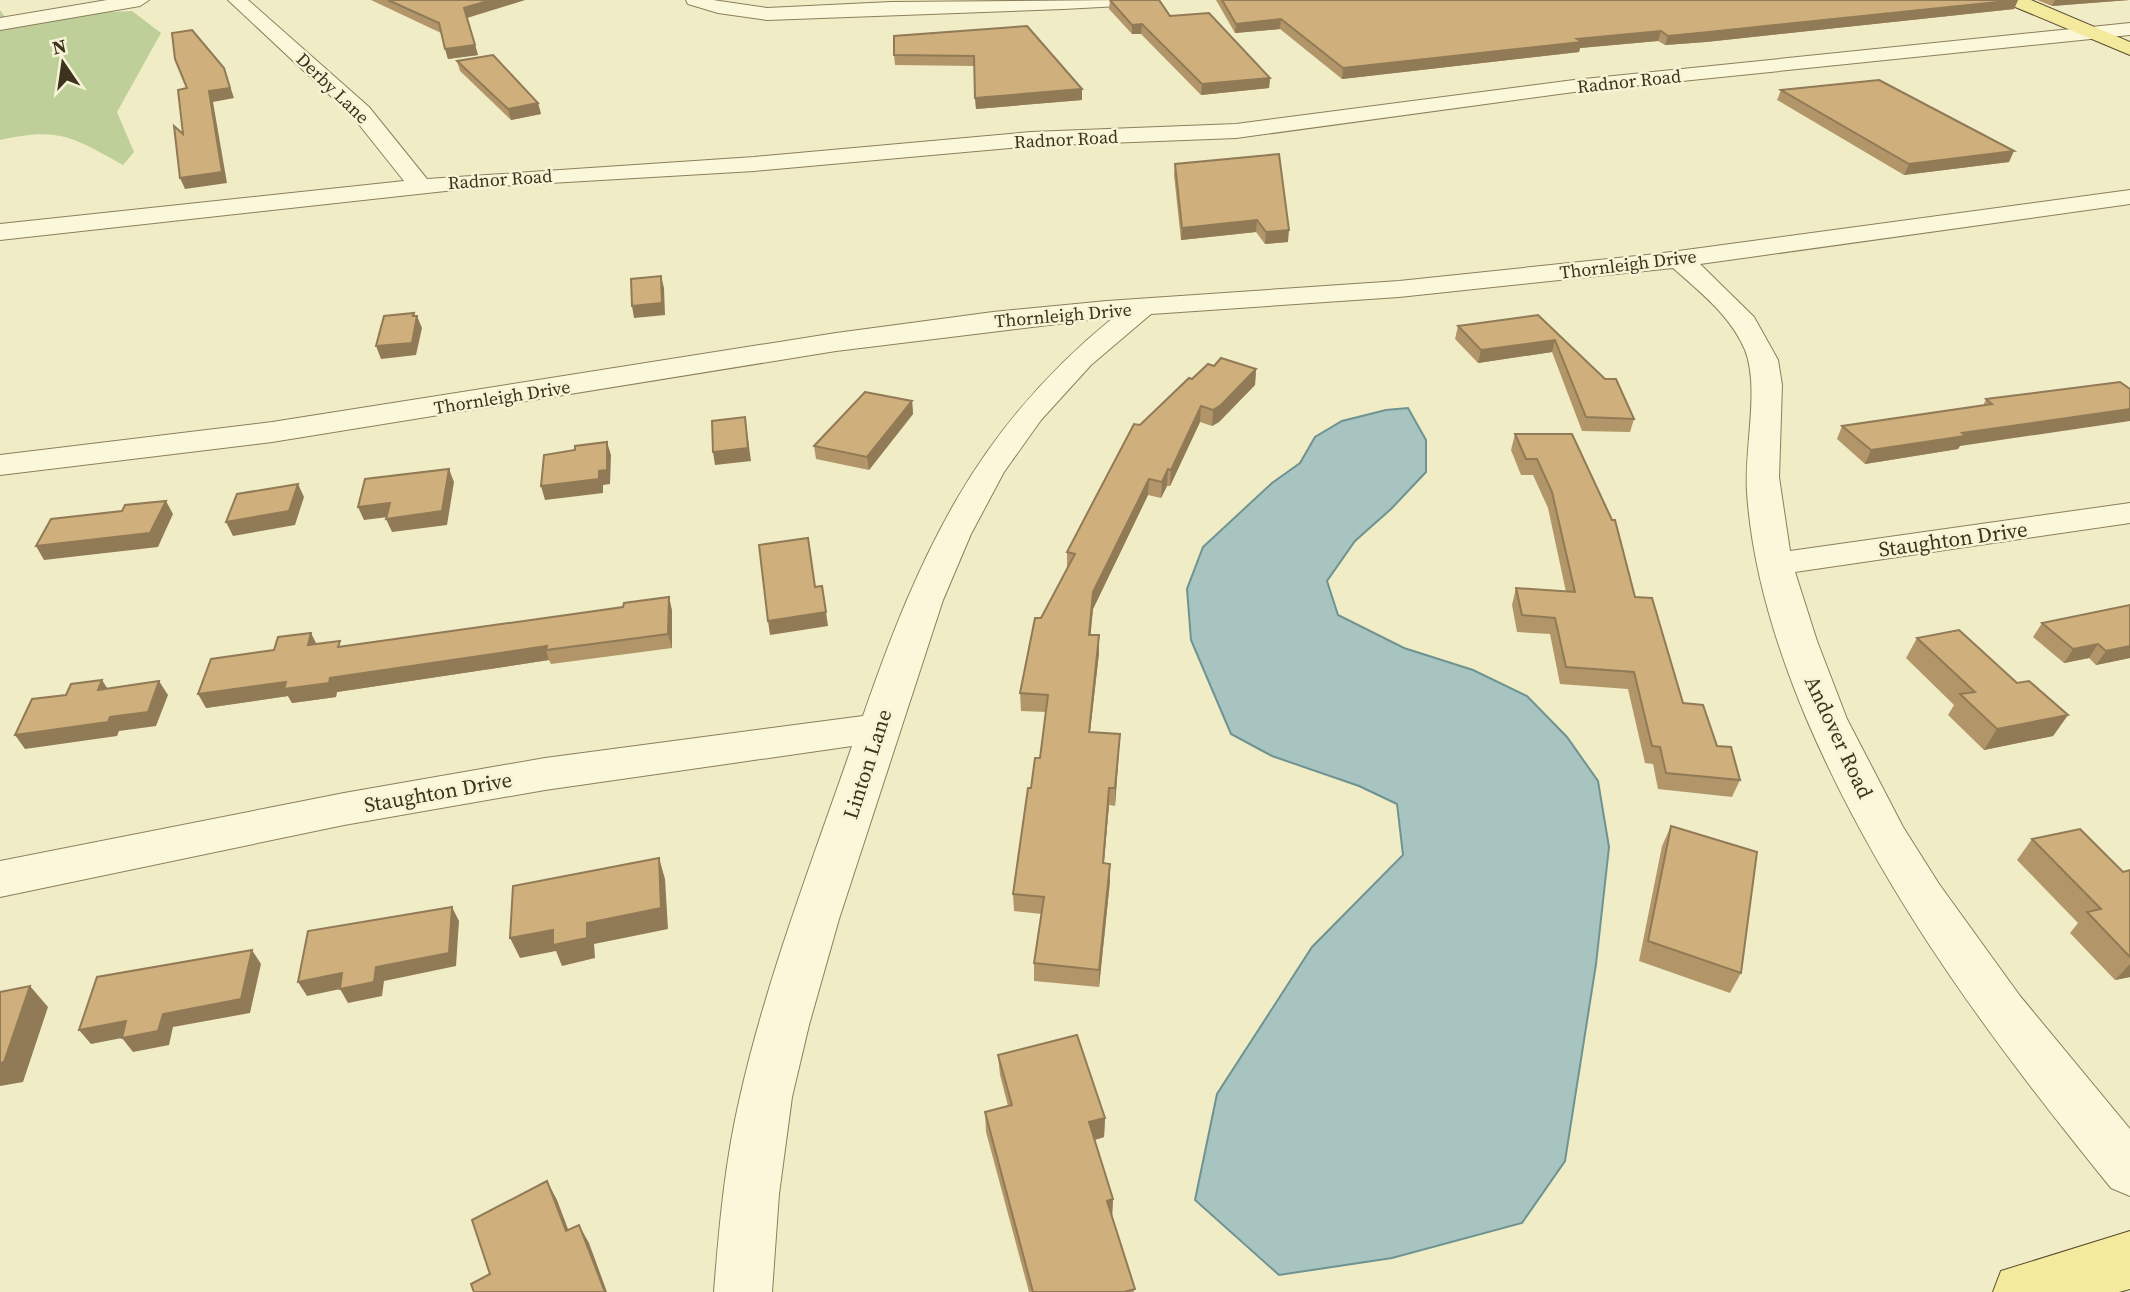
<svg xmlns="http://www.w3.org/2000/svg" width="2130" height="1292" font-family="'Source Serif 4',serif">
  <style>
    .green { fill: #becf99 }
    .water { fill: #a8c4c1; stroke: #6e9391; stroke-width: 2 }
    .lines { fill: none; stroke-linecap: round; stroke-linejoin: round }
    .minor-casing { stroke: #8c7f5b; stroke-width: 2 }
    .major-casing { stroke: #5a4c2f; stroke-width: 2 }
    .minor { fill: #faf7da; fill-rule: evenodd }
    .major { fill: #f4ea9e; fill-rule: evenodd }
    .wall { fill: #b2966a }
    .shaded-wall { fill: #917a56 }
    .building { fill: #cfaf7b; stroke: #917a56; stroke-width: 2 }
    .labels { text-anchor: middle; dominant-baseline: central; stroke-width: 5; stroke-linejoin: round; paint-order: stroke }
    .far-street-label { font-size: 18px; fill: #3c331f; stroke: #f7f4d6 }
    .street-label { font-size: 21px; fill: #3c331f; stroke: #f7f4d6 }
  </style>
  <rect width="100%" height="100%" fill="#f0ecc6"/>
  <path class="green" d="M 0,10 L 5,17 L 132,11 L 161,33 L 117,112 L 134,152 L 123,165 C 72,137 60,127 0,140 Z"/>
  <polygon class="water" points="1408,408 1426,440 1426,472 1391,509 1355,541 1327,581 1338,615 1404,648 1473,670 1527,696 1567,737 1598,781 1609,847 1596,964 1565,1161 1522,1223 1392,1258 1279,1275 1195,1200 1217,1094 1312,947 1403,855 1397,804 1359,786 1272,756 1231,734 1191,640 1187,589 1203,547 1272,483 1300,463 1315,437 1342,421 1386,410"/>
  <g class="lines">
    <defs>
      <g id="minor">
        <polygon points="107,0 149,0 140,6 0,30 0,18"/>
        <polygon points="228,0 248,0 369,107 427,179 754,157 1031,132 1236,124 1574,80 2130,23 2130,35 1574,92 1236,138 1031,146 754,171 482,187 0,240 0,224 404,181 353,117"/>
        <polygon points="686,0 713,0 767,8 891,2 1129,0 1120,6 1063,9 767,20 718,13 688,4"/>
        <path d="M 2130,190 L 2130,204 L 1700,264 L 1754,317 L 1778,360 L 1782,385 L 1779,477 L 1790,551 L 2130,503 L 2130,523 L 1795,572 L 1817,641 L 1847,719 L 1903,827 L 1939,884 L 2020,996 L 2130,1129 L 2130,1196 L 2111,1188 C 1993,1043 1881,893 1807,720 C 1777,649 1752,570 1747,492 C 1744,449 1760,388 1745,350 C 1731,316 1700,292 1673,268 L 1399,297 L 1151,314 L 1091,365 L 1041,420 L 1004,472 L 971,534 L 943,600 L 839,919 L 809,1025 L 792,1097 L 779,1194 L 772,1292 L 714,1292 C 719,1227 725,1161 740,1097 C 767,977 812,862 852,746 L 545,790 L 344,825 L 0,897 L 0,861 L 344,793 L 545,758 L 863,716 C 920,552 976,429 1114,317 L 836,351 L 272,442 L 0,475 L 0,455 L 272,422 L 836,333 L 993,312 L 1107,301 L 1399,281 L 1656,254 Z"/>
      </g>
      <g id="major">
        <polygon points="2006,0 2031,0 2130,42 2130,55 2008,4"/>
        <polygon points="2130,1231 2130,1289 2119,1292 1993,1292 2001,1271"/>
      </g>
    </defs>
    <use href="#minor" class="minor-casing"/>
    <use href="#major" class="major-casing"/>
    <use href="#minor" class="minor"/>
    <use href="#major" class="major"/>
  </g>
  <g class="wall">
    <polygon points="371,0 525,0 467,18 478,55 448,59 441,33"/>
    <polygon points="1110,0 1170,16 1270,78 1269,88 1201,95 1141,34 1132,34 1109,9"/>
    <polygon points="1216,0 2018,0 2014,9 1706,42 1665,45 1658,41 1580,48 1579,52 1342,79 1280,29 1235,33"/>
    <polygon points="2037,0 2129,0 2052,6"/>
    <polygon points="1027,26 1082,89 1082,100 976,109 974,66 895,65 894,55"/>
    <polygon points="457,61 538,103 541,114 511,120 460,71"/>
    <polygon points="1781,90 2009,162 1904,175 1777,100"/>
    <polygon points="1175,164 1288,242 1265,244 1256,232 1181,240 1174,175"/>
    <polygon points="1538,315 1634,419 1630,432 1582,431 1552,352 1478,363 1455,339 1458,326"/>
    <polygon points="1214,366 1256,369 1255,385 1219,422 1212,426 1200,422 1170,486 1167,486 1161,498 1148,495 1093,609 1090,635 1099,653 1090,732 1120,734 1115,806 1109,805 1104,863 1110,881 1099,987 1034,981 1034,963 1042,914 1014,911 1013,894 1031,788 1040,758 1046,712 1021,711 1020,693 1041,618 1067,569 1067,552 1140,425 1192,379"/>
    <polygon points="2120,382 1960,446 1958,449 1865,464 1837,439 1842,426 1983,406 1986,399"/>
    <polygon points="912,401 913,414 869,470 816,459 814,446"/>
    <polygon points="1515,434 1572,434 1635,597 1683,703 1717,746 1740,780 1732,797 1658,789 1653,764 1645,763 1628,689 1560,684 1550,634 1517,632 1512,605 1516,588 1566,592 1548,508 1533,475 1521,475 1511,450"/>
    <polygon points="669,597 672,611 672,648 551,664 549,660 337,692 336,697 292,703 288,696 206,708 317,644 342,647 623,607"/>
    <polygon points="2130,605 2130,658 2096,665 2089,658 2064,663 2033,637 2042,623"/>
    <polygon points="1917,638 2017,683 2068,715 2053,736 1984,750 1948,715 1954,705 1906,658"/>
    <polygon points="1671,826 1741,973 1730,993 1639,961 1662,846"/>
    <polygon points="2032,839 2123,872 2130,870 2130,977 2115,980 2070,933 2078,923 2017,860"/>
    <polygon points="998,1055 1105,1118 1104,1137 1094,1140 1113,1199 1112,1217 1134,1292 1029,1292 986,1132 985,1112 1008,1106 1000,1075"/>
  </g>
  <g class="shaded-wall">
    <polygon points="491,0 525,0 466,18 464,8"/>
    <polygon points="2018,0 2014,9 1706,42 1665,45 1668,36"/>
    <polygon points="2055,0 2129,0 2052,6"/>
    <polygon points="1281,19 1280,29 1235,33 1236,24"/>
    <polygon points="1142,24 1141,34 1132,34 1132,25"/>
    <polygon points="1661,31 1658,41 1580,48 1579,52 1342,79 1343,68 1577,39"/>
    <polygon points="475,45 478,55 448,59 445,49"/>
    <polygon points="224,68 234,98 213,102 227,183 185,189 180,178 209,91"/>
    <polygon points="1270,78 1269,88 1201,95 1202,84"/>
    <polygon points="1082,89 1082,100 976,109 975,98"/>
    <polygon points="538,103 541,114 511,120 508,109"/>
    <polygon points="2014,151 2009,162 1904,175 1909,164"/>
    <polygon points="1257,220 1256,232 1181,240 1182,228"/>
    <polygon points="1289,230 1288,242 1265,244 1266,232"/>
    <polygon points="661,276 664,288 665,315 634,318 632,306"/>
    <polygon points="414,313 416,321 417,316 422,328 416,355 381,359 376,346 413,316"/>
    <polygon points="1555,340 1552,352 1478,363 1481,350"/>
    <polygon points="1256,369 1255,385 1219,422 1212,426 1213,410"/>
    <polygon points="912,401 913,414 869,470 867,457"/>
    <polygon points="1201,406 1200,422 1170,486 1171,470"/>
    <polygon points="2130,409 2130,421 1960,446 1958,449 1865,464 1871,450 1962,433"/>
    <polygon points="745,417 751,461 715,465 713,452"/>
    <polygon points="607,442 611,455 610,484 603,485 603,493 545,500 541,486 599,471"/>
    <polygon points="449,469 454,482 447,525 392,532 386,519"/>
    <polygon points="1168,469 1167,486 1161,498 1162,482"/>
    <polygon points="1149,479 1148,495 1093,609 1089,652 1089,635 1093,592"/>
    <polygon points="298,484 304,497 295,525 233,536 226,522"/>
    <polygon points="166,501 173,514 158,547 44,560 36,546"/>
    <polygon points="390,503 396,516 364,520 358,507"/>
    <polygon points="669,597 672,611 672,648 668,634"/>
    <polygon points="826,612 828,626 770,635 768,621"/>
    <polygon points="311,633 318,647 308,645"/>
    <polygon points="1099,635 1099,653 1088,749 1089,732"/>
    <polygon points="2098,644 2089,658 2064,663 2073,649"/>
    <polygon points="547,646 546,650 549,660 337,692 336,697 292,703 288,696 206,708 198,694 286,682 330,678"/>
    <polygon points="2130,646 2130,658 2096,665 2106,651"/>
    <polygon points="102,680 111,694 98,690"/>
    <polygon points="159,681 168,695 156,726 119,731 117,736 25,749 15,735 110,717"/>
    <polygon points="2068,715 2053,736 1984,750 1997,729"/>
    <polygon points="1120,734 1119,751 1115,806 1115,788"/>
    <polygon points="1109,788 1109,805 1102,881 1103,863"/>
    <polygon points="659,858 665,879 668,929 594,944 595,958 562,966 556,951 520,958 510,938 587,923"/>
    <polygon points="1110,864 1110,881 1099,987 1099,970"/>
    <polygon points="452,907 459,921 456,966 384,981 382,996 348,1003 340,989 376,967"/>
    <polygon points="252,950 261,964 250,1013 173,1027 169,1045 133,1052 122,1038 163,1014"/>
    <polygon points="2130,964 2130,977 2115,980"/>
    <polygon points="342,973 350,987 307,996 298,982"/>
    <polygon points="30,986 48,1007 23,1082 0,1086 0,1063"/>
    <polygon points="126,1021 137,1035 91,1044 79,1030"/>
    <polygon points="1105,1118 1104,1137 1088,1142 1089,1122"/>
    <polygon points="547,1181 557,1200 576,1250 566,1231"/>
    <polygon points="1113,1199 1112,1217 1107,1201"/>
    <polygon points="579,1225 589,1243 607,1292 605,1292"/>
  </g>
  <g class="building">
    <polygon points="388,0 491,0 464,8 475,45 445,49 439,23"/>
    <polygon points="1110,0 1159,0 1170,16 1209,13 1270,78 1202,84 1142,24 1132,25"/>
    <polygon points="1222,0 2017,0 1709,32 1668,36 1661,31 1577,39 1582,42 1343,68 1281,19 1236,24"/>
    <polygon points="1027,26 1082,89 975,98 974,56 894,55 894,36"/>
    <polygon points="192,30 224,68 230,88 209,91 222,172 180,178 174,126 183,134 178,90 187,88 175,59 172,33"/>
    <polygon points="493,55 538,103 508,109 457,61"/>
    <polygon points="1879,80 2014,151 1909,164 1781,90"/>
    <polygon points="1279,154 1289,230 1266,232 1257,220 1182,228 1175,164"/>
    <polygon points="661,276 662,303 632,306 631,279"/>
    <polygon points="414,313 413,316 417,316 412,343 376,346 384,316"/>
    <polygon points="1538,315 1605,379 1616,379 1634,419 1586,417 1555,340 1481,350 1458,326"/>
    <polygon points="1221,358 1256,369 1221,405 1213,410 1201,406 1171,470 1168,469 1162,482 1149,479 1093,592 1089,635 1099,635 1089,732 1120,734 1115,788 1109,788 1103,863 1110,864 1099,970 1034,963 1044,897 1013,894 1028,788 1031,788 1035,758 1040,758 1048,695 1020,693 1035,618 1041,618 1075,554 1067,552 1134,424 1140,425 1189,378 1192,379 1208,364 1214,366"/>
    <polygon points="2120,382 2130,389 2130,409 1962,433 1965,436 1871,450 1842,426 1992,404 1986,399"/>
    <polygon points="865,392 912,401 867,457 814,446"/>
    <polygon points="745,417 748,448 713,452 712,421"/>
    <polygon points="1515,434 1572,434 1612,520 1615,520 1635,597 1652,598 1683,703 1703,705 1717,746 1731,747 1740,780 1666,773 1660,747 1652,746 1634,672 1566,667 1555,618 1522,615 1516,588 1575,592 1552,492 1537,459 1526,459"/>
    <polygon points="607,442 607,470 599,471 599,479 541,486 544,455 575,450 575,446"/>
    <polygon points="449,469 442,511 386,519 390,503 358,507 365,479"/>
    <polygon points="298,484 289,511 226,522 237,494"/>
    <polygon points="166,501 150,533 36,546 51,519 122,511 125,505"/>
    <polygon points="808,538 815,587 822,586 826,612 768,621 759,545"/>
    <polygon points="669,597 668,634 546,650 547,646 330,678 329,683 284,689 286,682 198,694 211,659 274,650 278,637 311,633 308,645 340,641 338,647 623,607 624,603"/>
    <polygon points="2130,605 2130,646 2106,651 2098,644 2073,649 2042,623"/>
    <polygon points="1959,630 2017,683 2029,681 2068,715 1997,729 1960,694 1975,692 1917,638"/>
    <polygon points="102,680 98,690 159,681 148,712 110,717 108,722 15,735 32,699 66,695 71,684"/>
    <polygon points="1671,826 1757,852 1741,973 1648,941"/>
    <polygon points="2080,829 2123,872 2130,870 2130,957 2087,912 2101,909 2032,839"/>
    <polygon points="659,858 661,908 587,923 587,938 553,945 553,930 510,938 513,886"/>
    <polygon points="452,907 449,953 376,967 374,982 340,989 342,973 298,982 308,931"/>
    <polygon points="252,950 241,999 163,1014 158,1031 122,1038 126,1021 79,1030 97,977"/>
    <polygon points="30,986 4,1062 0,1063 0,992"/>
    <polygon points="1077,1035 1105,1118 1089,1122 1113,1199 1107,1201 1135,1289 1124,1292 1033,1292 985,1112 1012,1105 998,1055"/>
    <polygon points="547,1181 566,1231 579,1225 605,1292 474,1292 471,1284 490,1274 472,1220"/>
  </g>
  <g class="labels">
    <g class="far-street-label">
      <text transform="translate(1629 81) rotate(-6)">Radnor Road</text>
      <text transform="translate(333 88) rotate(44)">Derby Lane</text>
      <text transform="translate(1066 139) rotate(-3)">Radnor Road</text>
      <text transform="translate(500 179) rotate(-4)">Radnor Road</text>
      <text transform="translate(1628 264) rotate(-7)">Thornleigh Drive</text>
      <text transform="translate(1063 315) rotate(-5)">Thornleigh Drive</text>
      <text transform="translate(502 397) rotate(-9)">Thornleigh Drive</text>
    </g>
    <g class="street-label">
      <text transform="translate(1953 539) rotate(-8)">Staughton Drive</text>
      <text transform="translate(1839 737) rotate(65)">Andover Road</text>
      <text transform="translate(867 764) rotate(-72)">Linton Lane</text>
      <text transform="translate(438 792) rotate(-10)">Staughton Drive</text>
    </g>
  </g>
  <g transform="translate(63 63) rotate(347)" stroke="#f7f4d6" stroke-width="5" paint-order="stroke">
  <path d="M0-5L12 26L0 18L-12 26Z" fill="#3c331f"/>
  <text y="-10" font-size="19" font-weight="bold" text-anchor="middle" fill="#3c331f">N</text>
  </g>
</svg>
